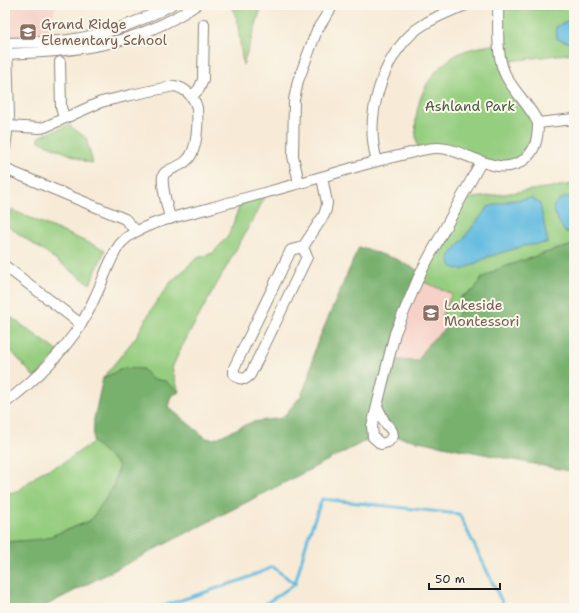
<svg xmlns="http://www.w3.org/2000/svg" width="579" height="613" font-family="'Shantell Sans',sans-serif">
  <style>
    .built { fill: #f7d1c8 }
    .green { fill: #96ce80; stroke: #59754e }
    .forest { fill: #78b16e; stroke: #4a6645 }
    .water { fill: #63bce0; stroke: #406c7e }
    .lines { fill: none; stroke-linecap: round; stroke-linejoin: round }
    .stream { stroke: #63bce0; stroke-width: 3 }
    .minor-casing { stroke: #8a847a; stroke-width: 12 }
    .minor { stroke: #fff; stroke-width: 10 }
    .labels { text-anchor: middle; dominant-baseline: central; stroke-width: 4; stroke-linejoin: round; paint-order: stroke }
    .education-label { font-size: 14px; fill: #785e54; stroke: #fbf7ec; text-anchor: start }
    .park-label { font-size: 14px; fill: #475a3f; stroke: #fbf7ec }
  </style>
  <rect width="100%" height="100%" fill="#fbf7ec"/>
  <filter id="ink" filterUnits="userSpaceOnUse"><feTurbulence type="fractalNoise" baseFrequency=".025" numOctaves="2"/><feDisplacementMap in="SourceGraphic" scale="8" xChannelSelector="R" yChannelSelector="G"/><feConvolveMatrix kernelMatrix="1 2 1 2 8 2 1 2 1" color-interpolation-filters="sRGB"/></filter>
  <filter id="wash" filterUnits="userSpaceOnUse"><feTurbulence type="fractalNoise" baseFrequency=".012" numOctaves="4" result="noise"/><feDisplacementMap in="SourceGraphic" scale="16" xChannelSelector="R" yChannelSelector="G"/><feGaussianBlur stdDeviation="0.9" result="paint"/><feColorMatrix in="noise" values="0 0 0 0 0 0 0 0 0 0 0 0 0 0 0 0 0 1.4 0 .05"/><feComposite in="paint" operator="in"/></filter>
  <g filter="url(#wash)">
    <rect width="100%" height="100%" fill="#f7ebd7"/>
    <g class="built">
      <polygon points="5,5 57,5 50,22 51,41 5,43"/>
      <polygon points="417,279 460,298 452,322 428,344 418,361 398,360 389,355"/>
    </g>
    <g class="green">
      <polygon points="231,5 265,5 260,12 243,65 237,19"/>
      <path d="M 570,5 L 574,5 L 574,53 L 501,62 L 538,123 L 530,155 L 504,166 L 458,151 L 419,151 C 408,114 424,71 460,53 C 473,47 486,46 499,44 L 499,9 L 560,9 Z"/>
      <polygon points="69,125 86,138 93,163 87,162 39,141 39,137"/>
      <polygon points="574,184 574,245 551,251 498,269 482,278 474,290 460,297 466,301 466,304 452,322 441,317 452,294 417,279 460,200"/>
      <polygon points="268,192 180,350 172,368 179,392 165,381 151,379 124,368 103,378 136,337 154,305 170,283 197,258 213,253 229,235 242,199"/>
      <polygon points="5,207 105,250 90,284 5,224"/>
      <polygon points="5,313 59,352 35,378 5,344"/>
      <polygon points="93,442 119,465 113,488 90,521 42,540 5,542 5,493 16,492 40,473 63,463"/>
    </g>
    <polygon class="forest" points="574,245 574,472 393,436 378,407 373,437 41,608 5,608 5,542 43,539 90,521 113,488 119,465 93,442 94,419 103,378 124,368 143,369 151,379 165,381 179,392 171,396 168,407 206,438 214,439 252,422 282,418 301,396 310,374 315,348 359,247 396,259 421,272 389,355 398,360 418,361 428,344 452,322 466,304 466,301 460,298 474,290 482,278 498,269 551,251"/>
    <g class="water">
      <polygon points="574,17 574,44 557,39 556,27"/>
      <polygon points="574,196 574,232 565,232 557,219 553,206 560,199"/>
      <polygon points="532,198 540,204 548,243 523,246 488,257 462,270 452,267 449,257 488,207 508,201"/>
    </g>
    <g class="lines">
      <g class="stream">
        <polyline points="157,608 242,580 273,567 295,584"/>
        <polyline points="259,608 295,584 308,537 322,499 459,514 505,608"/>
      </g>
    </g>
  </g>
  <g filter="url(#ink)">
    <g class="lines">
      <defs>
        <g id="minor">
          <path d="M 498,5 C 499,28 495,57 507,78 C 516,94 530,106 538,123"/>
          <path d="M 5,43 C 26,42 48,43 69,40 C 104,35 140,22 171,5"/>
          <path d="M 5,54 C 77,51 134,47 196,5"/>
          <polyline points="60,62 61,107 64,118"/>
          <polyline points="192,96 199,89 203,80 204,24"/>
          <path d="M 8,126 L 39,128 L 45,127 L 101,102 L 131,95 L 174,86 C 185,88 194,96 197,108 C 198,122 198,152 186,161 C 181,167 165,169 163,176 C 161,187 168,208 170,219"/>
          <polyline points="5,148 9,117 7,48"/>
          <path d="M 377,161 C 364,118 381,58 417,29 C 432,18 449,11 466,5"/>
          <polyline points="5,169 125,219 136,231"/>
          <polyline points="299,183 293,156 294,100 298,81 317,30 333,5"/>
          <polyline points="303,247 307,257 256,363 250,375 245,379 239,378 234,374 234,368 291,250 303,247 324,215 326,209 327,203 322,177"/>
          <polyline points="5,266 81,324"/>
          <path d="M 5,403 C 34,381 61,355 81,324 C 87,315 91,306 95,297 C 103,282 111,254 121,243 C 139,223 184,215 210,208 C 256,195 302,183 349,169 C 369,163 389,158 410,153 C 418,151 427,148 436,148 C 465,147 497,181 525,159 C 536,150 538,137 538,123 L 574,119"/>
          <polyline points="377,406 384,421 392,431 393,436 388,442 381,444 373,437 372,426 395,333 421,272 481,162"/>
        </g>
      </defs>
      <use href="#minor" class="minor-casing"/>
      <use href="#minor" class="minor"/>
    </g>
  </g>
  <defs>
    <symbol id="school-square" viewBox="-11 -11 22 22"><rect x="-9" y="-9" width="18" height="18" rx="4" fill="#8d6e63" stroke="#fbf7ec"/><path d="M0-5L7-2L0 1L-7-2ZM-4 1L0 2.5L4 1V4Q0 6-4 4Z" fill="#fff"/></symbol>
  </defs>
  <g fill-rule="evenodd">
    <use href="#school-square" x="18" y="22" width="20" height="20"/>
    <use href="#school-square" x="421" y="303" width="20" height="20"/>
  </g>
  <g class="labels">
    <g class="education-label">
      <text x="41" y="24">Grand Ridge<tspan x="41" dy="16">Elementary School</tspan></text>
      <text x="444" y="305">Lakeside<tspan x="444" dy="16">Montessori</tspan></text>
    </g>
    <g class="park-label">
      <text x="470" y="106">Ashland Park</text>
    </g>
  </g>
  <rect width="579" height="613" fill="none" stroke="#fbf7ec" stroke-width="20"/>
  <path d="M429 583v6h71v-6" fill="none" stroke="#1c1c1c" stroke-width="2"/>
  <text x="435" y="583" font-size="12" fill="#1c1c1c" stroke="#fbf7ec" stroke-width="3" paint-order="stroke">50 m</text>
</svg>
